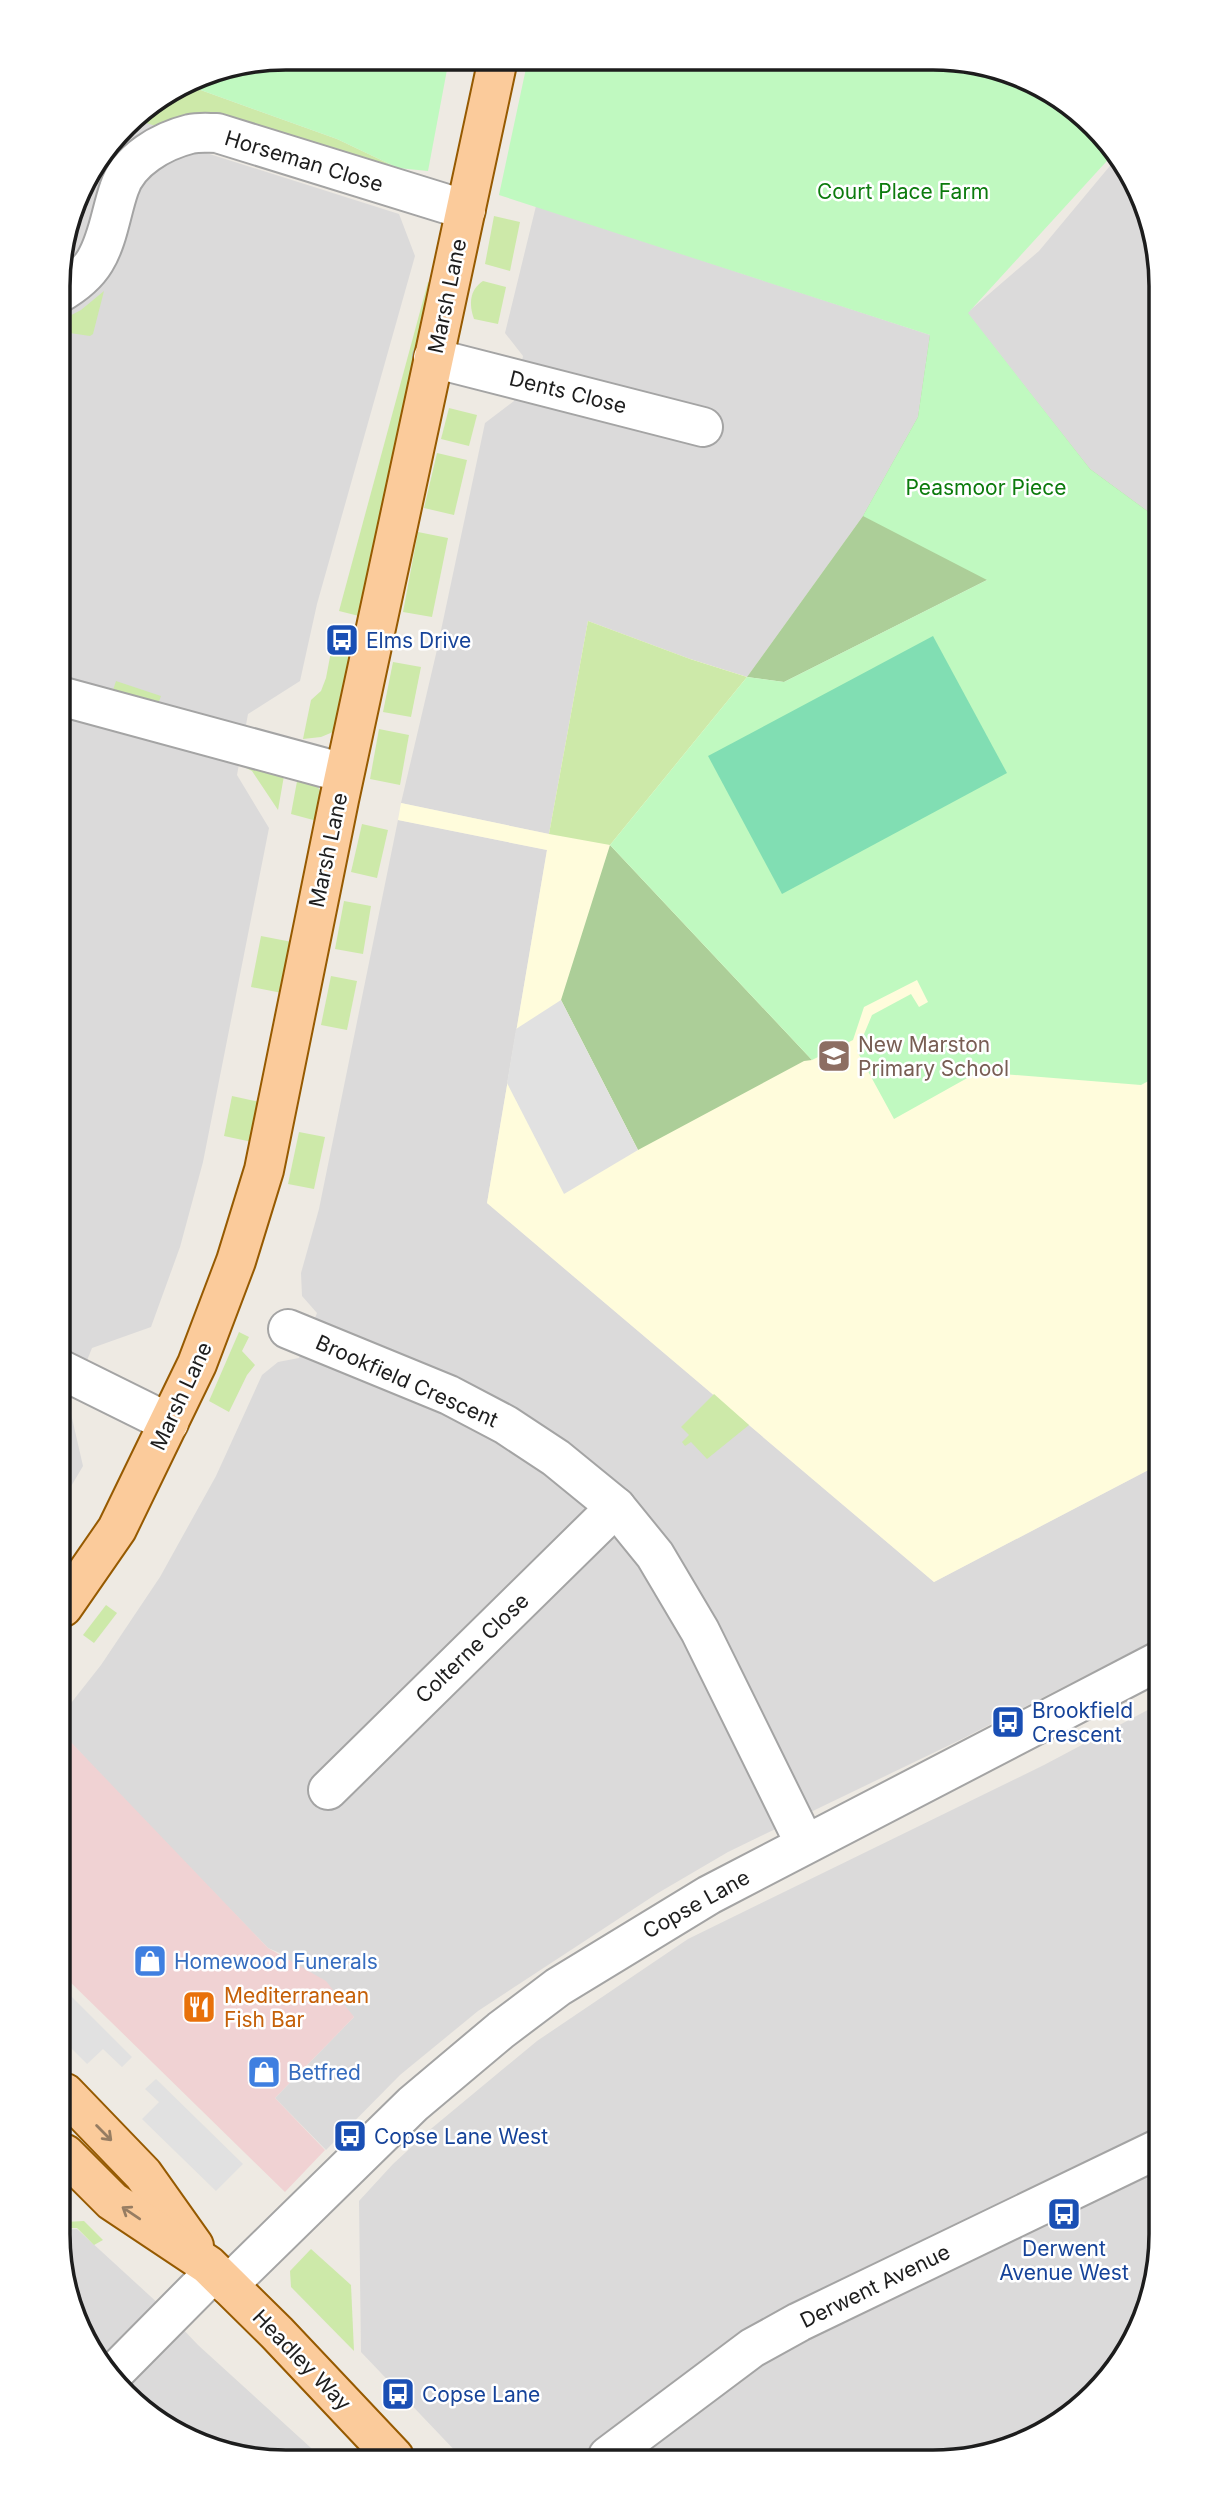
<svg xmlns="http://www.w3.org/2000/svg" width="1219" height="2520" font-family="Inter,sans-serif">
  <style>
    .residential { fill: #dbdada }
    .commercial { fill: #f0d2d3 }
    .education { fill: #fffcdc }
    .grass { fill: #cde9a9 }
    .forest { fill: #acce98 }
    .park { fill: #c0f9c0 }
    .pitch { fill: #81deb3 }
    .parking { fill: #e1e1e1 }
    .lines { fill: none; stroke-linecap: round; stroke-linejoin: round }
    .minor-casing { stroke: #a4a4a4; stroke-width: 42 }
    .major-casing { stroke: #965a01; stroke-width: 42 }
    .minor { stroke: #fff; stroke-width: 38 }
    .major { stroke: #fbcb9b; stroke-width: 38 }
    .oneway { stroke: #977d62 }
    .labels { text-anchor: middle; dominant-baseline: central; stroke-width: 5; stroke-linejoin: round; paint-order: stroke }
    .street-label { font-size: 21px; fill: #1d1d1d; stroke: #fff }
    .park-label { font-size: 21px; fill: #0c7b0d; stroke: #fff }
    .transit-label { font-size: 21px; fill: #164399; stroke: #fff; text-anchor: start }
    .education-label { font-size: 21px; fill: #785e54; stroke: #fff; text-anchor: start }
    .shop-label { font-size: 21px; fill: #366cbe; stroke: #fff; text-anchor: start }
    .food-label { font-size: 21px; fill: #c56008; stroke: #fff; text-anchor: start }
    .rim { fill: none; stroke: #1d1d1d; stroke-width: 3.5 }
  </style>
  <rect width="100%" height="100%" fill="#eeeae3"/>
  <g class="residential">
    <polygon points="162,98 200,151 399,214 415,256 317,604 300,681 248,714 237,775 269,828 203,1162 180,1247 151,1327 92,1348 69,1405 83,1466 63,1500 58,270 81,185 135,115"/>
    <polygon points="1119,155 1153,226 1154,516 1090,469 967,313 1039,251"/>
    <polygon points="536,206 930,335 918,417 863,516 747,677 690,659 549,834 401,803 436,654 485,423 514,401 523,356 505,333"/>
    <polygon points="398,820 547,850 487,1203 934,1582 1158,1465 1159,1638 962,1739 728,1852 658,1893 478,2011 400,2075 326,2150 275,2098 354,2017 282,1954 268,1948 128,1804 64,1735 64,1712 101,1665 160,1577 216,1476 262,1375 278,1362 299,1358 317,1313 302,1296 301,1273 319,1209"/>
    <polygon points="1159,1704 1161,2250 1144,2321 1114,2373 1060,2424 993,2454 461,2457 361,2352 359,2201 393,2164 432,2128 537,2041 688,1939 1044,1765"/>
    <polygon points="77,2229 161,2306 198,2345 322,2458 242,2458 135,2405 96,2361 66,2294 65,2230"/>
  </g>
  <polygon class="commercial" points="64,1735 268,1948 326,1981 354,2017 275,2098 325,2150 285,2192 64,1976"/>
  <polygon class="education" points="588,621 690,659 747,677 1155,740 1158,1465 934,1582 487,1203 547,850 398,820 401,803 549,834"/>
  <g class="grass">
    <polygon points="184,84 337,139 398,168 396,174 163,128 132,119 135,115"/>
    <polygon points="494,216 520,222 510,271 485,264"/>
    <path d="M 483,281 L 506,287 L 498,324 L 474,319 C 469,305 469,290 483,281 Z"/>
    <polygon points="428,282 434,284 359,616 339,611"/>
    <polygon points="104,291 93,334 90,336 63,332 62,320 81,310"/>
    <polygon points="449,408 477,415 469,446 441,439"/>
    <polygon points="437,453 467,460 454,515 424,508"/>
    <polygon points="418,532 448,538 432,617 403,612"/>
    <polygon points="588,621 690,659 747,677 610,845 549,834"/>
    <polygon points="336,625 356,631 339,718 333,732 321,737 303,739 311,700 321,691 326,678"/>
    <polygon points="393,662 421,667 411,717 383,712"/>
    <polygon points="116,681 161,696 157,707 112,693"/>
    <polygon points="379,729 409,735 400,785 370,779"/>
    <polygon points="246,758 285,770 278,810 252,771 244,767"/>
    <path d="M 298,776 C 327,784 322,796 317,821 L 291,814 Z"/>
    <polygon points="362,824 388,830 377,878 351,872"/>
    <polygon points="344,901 371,906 363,954 335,949"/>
    <polygon points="261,936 292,942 282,993 251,987"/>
    <polygon points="331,976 357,981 347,1030 321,1025"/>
    <polygon points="232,1096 260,1102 252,1142 224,1136"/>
    <polygon points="299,1132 325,1137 314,1189 288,1184"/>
    <polygon points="239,1332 249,1337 242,1351 255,1365 247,1375 229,1412 209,1401"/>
    <polygon points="714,1394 749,1425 707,1459 691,1442 685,1446 682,1442 689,1435 681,1427"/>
    <polygon points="106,1605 117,1613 94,1643 83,1635"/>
    <polygon points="84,2221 103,2240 94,2245 77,2228 65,2228 65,2222"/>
    <polygon points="311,2249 351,2285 354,2351 291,2287 290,2271"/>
  </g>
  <g class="forest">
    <polygon points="967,313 1090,469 1154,516 987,580 784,682 747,677 863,516 918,417 930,335"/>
    <polygon points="610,845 812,1060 804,1061 638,1150 561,1000"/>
  </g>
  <g class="park">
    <polygon points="286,58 449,59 428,171 398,168 337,139 184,84 199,75"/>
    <polygon points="528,59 977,62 1084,115 1116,151 968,313 1090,469 1154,516 1156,1077 1141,1085 978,1072 894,1119 857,1051 872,1015 911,994 919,1007 928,1002 917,980 864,1007 853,1040 812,1060 610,845 747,677 784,682 987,580 863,516 918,417 930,335 499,195"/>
  </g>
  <polygon class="pitch" points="933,636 1007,773 782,894 708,756"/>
  <g class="parking">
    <polygon points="648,60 781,61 691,68 648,68"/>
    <polygon points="561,1000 638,1150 564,1194 507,1083 516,1029"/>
    <polygon points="65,1990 132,2057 122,2067 103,2049 87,2064 65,2042"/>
    <polygon points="156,2079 243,2164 216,2191 142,2119 159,2102 145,2089"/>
  </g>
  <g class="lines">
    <defs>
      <g id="minor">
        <path d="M 58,294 C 72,286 86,276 95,261 C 108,240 111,212 119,189 C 128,160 162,141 190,134 C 199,132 208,133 217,133 L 466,210"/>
        <polyline points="433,358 703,427"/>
        <polyline points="60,696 344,773"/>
        <polyline points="288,1329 449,1395 506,1425 556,1458 616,1507 655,1555 700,1631 805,1844"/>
        <polyline points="62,1370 169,1423"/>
        <polyline points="328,1790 616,1507"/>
        <polyline points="228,2285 413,2104 501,2030 558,1987 709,1895 1159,1661"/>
        <polyline points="110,2377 214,2272"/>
        <polyline points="608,2456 752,2348 799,2322 1160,2148"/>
      </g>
      <g id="major">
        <polyline points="63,1607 117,1529 197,1364 236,1261 264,1170 339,800 498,59"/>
        <polyline points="65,2093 143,2174 194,2246"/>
        <polyline points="65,2154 112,2201 208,2265 277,2333 394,2457"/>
      </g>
    </defs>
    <use href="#minor" class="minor-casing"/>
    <use href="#major" class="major-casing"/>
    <use href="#minor" class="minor"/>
    <use href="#major" class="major"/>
  </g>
  <defs><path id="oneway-shaft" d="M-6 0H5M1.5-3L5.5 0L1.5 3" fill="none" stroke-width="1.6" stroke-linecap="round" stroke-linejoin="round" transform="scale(1.75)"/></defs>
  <g class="oneway">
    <use href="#oneway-shaft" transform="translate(104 2133) rotate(45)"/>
    <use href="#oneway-shaft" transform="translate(131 2213) rotate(-146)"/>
  </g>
  <defs>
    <symbol id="bus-square" viewBox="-11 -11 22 22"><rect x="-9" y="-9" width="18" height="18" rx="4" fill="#1a4fb4" stroke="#fff"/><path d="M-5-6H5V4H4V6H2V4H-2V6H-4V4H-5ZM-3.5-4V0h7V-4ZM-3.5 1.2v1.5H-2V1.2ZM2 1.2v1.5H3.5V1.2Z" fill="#fff"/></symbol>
    <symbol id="school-square" viewBox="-11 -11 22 22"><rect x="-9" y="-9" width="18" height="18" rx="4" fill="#8d6e63" stroke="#fff"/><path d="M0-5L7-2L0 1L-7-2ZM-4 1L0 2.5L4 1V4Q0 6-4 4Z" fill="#fff"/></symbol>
    <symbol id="shop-square" viewBox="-11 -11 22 22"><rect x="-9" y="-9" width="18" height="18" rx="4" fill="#3f7fe0" stroke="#fff"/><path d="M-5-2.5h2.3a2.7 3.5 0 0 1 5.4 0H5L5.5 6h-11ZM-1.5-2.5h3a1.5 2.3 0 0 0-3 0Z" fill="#fff"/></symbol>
    <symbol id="restaurant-square" viewBox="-11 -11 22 22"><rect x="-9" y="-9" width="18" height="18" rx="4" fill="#e8710a" stroke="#fff"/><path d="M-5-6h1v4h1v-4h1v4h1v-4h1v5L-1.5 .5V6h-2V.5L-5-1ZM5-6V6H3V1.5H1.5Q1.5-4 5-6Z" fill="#fff"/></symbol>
  </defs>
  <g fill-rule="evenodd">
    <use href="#bus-square" x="323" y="621" width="38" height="38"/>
    <use href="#school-square" x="815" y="1037" width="38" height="38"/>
    <use href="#bus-square" x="989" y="1703" width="38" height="38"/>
    <use href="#shop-square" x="131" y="1942" width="38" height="38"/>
    <use href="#restaurant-square" x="180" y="1988" width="38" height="38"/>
    <use href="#shop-square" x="245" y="2053" width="38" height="38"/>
    <use href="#bus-square" x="331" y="2117" width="38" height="38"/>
    <use href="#bus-square" x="1045" y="2195" width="38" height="38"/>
    <use href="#bus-square" x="379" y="2375" width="38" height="38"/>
  </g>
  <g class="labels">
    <g class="street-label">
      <text transform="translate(304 161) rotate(17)">Horseman Close</text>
      <text transform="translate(447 296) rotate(-78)">Marsh Lane</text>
      <text transform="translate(568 392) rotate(14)">Dents Close</text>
      <text transform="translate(328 850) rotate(-78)">Marsh Lane</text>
      <text transform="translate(407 1381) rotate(24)">Brookfield Crescent</text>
      <text transform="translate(181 1396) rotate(-65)">Marsh Lane</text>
      <text transform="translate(472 1648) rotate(-44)">Colterne Close</text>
      <text transform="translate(696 1904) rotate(-29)">Copse Lane</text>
      <text transform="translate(875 2286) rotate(-26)">Derwent Avenue</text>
      <text transform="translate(302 2360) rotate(46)">Headley Way</text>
    </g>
    <g class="park-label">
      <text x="903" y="191">Court Place Farm</text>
      <text x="986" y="487">Peasmoor Piece</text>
    </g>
    <g class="transit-label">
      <text x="366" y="640">Elms Drive</text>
      <text x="1032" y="1710">Brookfield<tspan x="1032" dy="24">Crescent</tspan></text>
      <text x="374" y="2136">Copse Lane West</text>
      <text x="1064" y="2248" text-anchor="middle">Derwent<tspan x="1064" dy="24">Avenue West</tspan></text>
      <text x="422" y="2394">Copse Lane</text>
    </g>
    <g class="education-label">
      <text x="858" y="1044">New Marston<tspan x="858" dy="24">Primary School</tspan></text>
    </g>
    <g class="shop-label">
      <text x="174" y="1961">Homewood Funerals</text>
      <text x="288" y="2072">Betfred</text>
    </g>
    <g class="food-label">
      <text x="224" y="1995">Mediterranean<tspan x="224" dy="24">Fish Bar</tspan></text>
    </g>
  </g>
  <path d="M0 0H1219V2520H0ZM286 70H933A216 216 0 0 1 1149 286V2234A216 216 0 0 1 933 2450H286A216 216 0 0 1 70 2234V286A216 216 0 0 1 286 70Z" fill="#fff" fill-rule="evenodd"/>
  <path class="rim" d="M286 70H933A216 216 0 0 1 1149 286V2234A216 216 0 0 1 933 2450H286A216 216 0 0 1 70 2234V286A216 216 0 0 1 286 70Z"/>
</svg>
